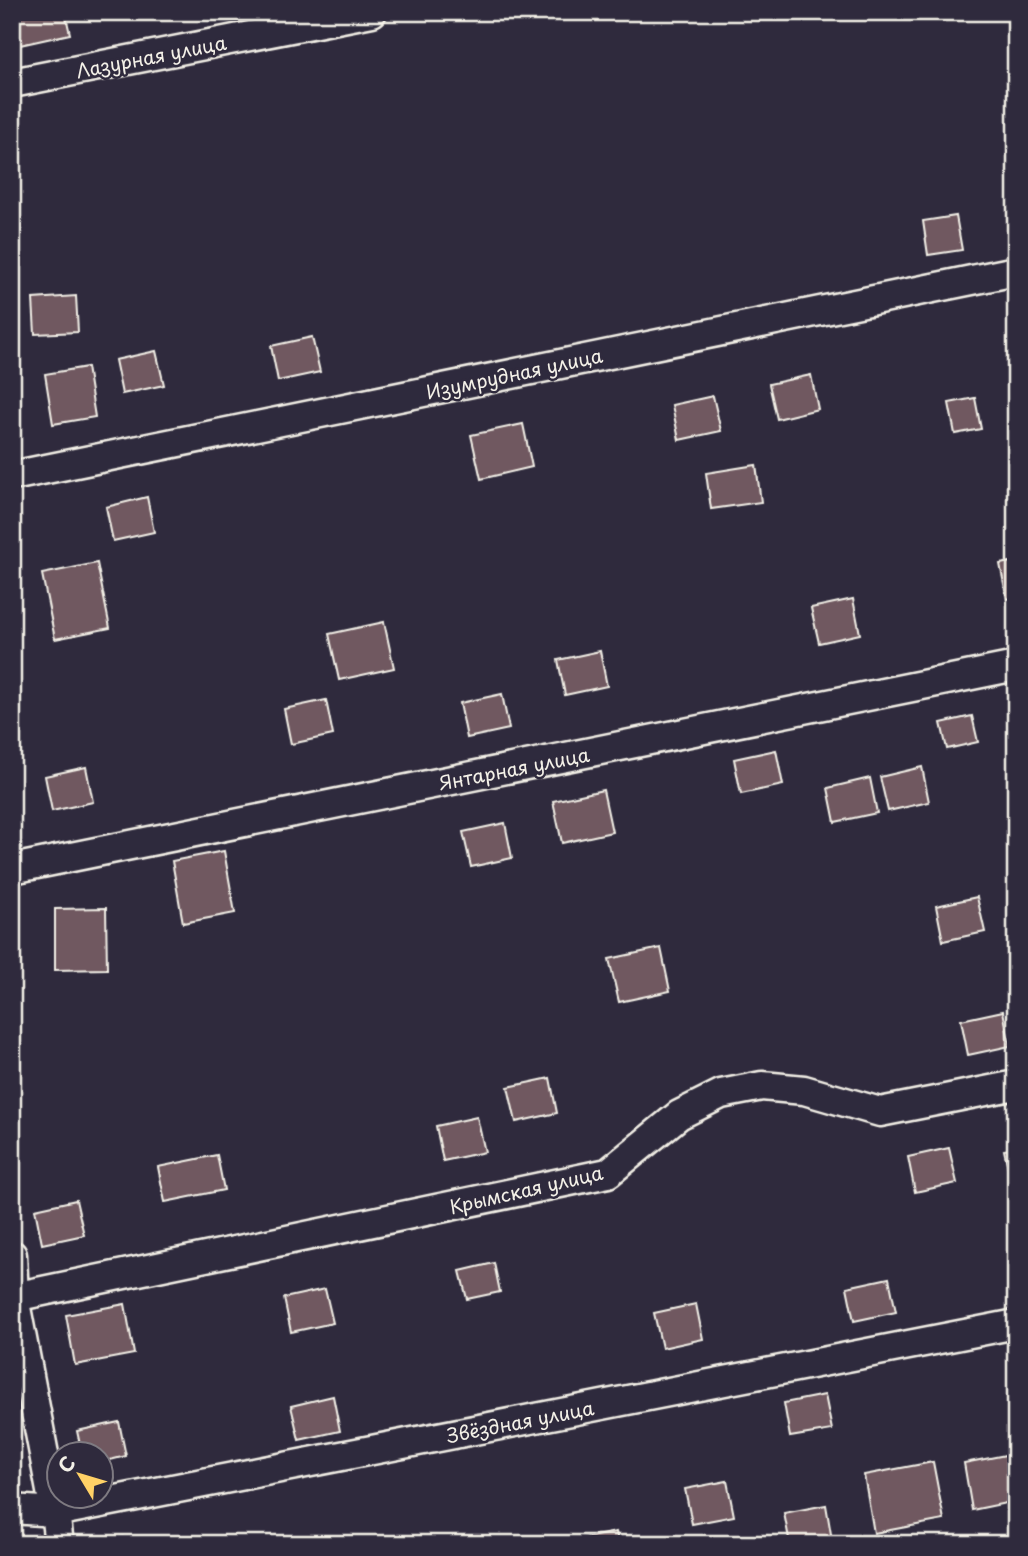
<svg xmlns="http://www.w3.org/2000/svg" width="1028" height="1556" font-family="'Playpen Sans',sans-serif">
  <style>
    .building { fill: #6f5861; stroke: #f4f1e8; stroke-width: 2 }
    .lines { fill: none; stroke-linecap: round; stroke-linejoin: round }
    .minor-casing { stroke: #f4f1e8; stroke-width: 33 }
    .minor { stroke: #2f2a3d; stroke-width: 28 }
    .labels { text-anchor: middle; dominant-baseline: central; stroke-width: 5; stroke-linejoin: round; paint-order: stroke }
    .street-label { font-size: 19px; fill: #f4f1e8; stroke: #2f2a3d }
  </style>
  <rect width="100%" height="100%" fill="#2f2a3d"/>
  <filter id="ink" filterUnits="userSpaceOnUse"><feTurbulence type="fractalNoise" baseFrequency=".0143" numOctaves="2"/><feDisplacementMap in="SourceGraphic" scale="14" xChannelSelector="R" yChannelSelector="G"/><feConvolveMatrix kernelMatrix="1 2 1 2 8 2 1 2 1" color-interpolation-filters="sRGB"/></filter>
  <g filter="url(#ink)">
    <g class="building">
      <polygon points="13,12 65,12 70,34 20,45"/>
      <polygon points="956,216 962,250 928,255 923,221"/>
      <polygon points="76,296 78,332 35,334 33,299"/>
      <polygon points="312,337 320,372 278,381 271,346"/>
      <polygon points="156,351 164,385 122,394 115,360"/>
      <polygon points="87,367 95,417 53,424 45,374"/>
      <polygon points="811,375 818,409 777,419 769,384"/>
      <polygon points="713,396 721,431 679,440 672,405"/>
      <polygon points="975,398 981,429 955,434 949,403"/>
      <polygon points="523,424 532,467 481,479 471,435"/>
      <polygon points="756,465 761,502 711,509 706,473"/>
      <polygon points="147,497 154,532 113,541 106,507"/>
      <polygon points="1016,561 1016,597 1007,599 1000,564"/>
      <polygon points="97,563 110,628 55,639 42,574"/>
      <polygon points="853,599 860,634 819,643 811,608"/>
      <polygon points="384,622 394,668 339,680 329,634"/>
      <polygon points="600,651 607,686 565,695 558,660"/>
      <polygon points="502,694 509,729 467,738 460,703"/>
      <polygon points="326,700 333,735 291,744 284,709"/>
      <polygon points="972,716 978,742 947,749 941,723"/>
      <polygon points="776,750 783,785 741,794 734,759"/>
      <polygon points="86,767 93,802 52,811 45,776"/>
      <polygon points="922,767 929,802 888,811 880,777"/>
      <polygon points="870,778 877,813 835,822 828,788"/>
      <polygon points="603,790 612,832 562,843 553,801"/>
      <polygon points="505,823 512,858 471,867 463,832"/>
      <polygon points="224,851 235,913 183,923 172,861"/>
      <polygon points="977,897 985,932 943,941 936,906"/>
      <polygon points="106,908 107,969 55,970 55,909"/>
      <polygon points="661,948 670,991 619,1002 609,959"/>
      <polygon points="1003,1011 1010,1046 968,1055 961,1020"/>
      <polygon points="550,1078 557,1113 516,1122 508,1087"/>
      <polygon points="477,1117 485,1152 443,1161 436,1126"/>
      <polygon points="949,1148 957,1183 915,1192 908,1157"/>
      <polygon points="1016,1148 1016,1184 1012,1185 1004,1150"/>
      <polygon points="217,1155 224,1190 165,1202 158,1167"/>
      <polygon points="76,1200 84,1235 42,1244 35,1209"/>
      <polygon points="494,1263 500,1292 467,1299 460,1271"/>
      <polygon points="889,1278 896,1312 854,1321 847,1287"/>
      <polygon points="325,1289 333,1323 291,1332 284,1298"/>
      <polygon points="125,1304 134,1354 75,1365 66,1315"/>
      <polygon points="696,1304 703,1339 662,1348 654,1313"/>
      <polygon points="825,1395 832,1430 790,1437 784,1403"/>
      <polygon points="333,1396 340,1431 299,1440 291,1406"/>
      <polygon points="119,1422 126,1456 102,1462 102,1454 82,1454 77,1431"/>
      <polygon points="1016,1453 1016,1501 972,1510 964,1463"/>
      <polygon points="933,1462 944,1520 874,1533 864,1475"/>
      <polygon points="727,1481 734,1516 692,1524 685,1489"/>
      <polygon points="826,1505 832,1540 814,1544 790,1544 784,1513"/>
      <polygon points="616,1532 619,1544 581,1544 580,1539"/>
      <polygon points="123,1537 124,1544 90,1544 90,1543"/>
    </g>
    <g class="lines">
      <defs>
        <g id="minor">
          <polyline points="12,83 372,12"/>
          <polyline points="12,476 1016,271"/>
          <polyline points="12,869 1016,666"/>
          <polyline points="12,1255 14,1297 55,1512 12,1509"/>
          <polyline points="14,1297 608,1173 679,1115 721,1094 762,1086 804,1090 880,1112 1016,1085"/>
          <polyline points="59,1544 55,1512 1016,1324"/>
        </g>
      </defs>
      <use href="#minor" class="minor-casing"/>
      <use href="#minor" class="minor"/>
    </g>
  </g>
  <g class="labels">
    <g class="street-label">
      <text transform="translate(151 56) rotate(-11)">Лазурная улица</text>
      <text transform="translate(514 373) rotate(-12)">Изумрудная улица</text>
      <text transform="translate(514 768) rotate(-11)">Янтарная улица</text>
      <text transform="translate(526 1189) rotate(-13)">Крымская улица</text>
      <text transform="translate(520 1421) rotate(-11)">Звёздная улица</text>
    </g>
  </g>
  <rect width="1028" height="1556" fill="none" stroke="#2f2a3d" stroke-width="42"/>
  <rect x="21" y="21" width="986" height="1514" fill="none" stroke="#f4f1e8" stroke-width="2.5" filter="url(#ink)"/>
  <g transform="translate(80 1475) rotate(308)"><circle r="33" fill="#2f2a3d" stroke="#7e7a81" stroke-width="2"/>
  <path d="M0-5L12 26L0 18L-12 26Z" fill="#ffd166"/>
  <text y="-10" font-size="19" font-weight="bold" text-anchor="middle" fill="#f4f1e8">С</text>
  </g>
</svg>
